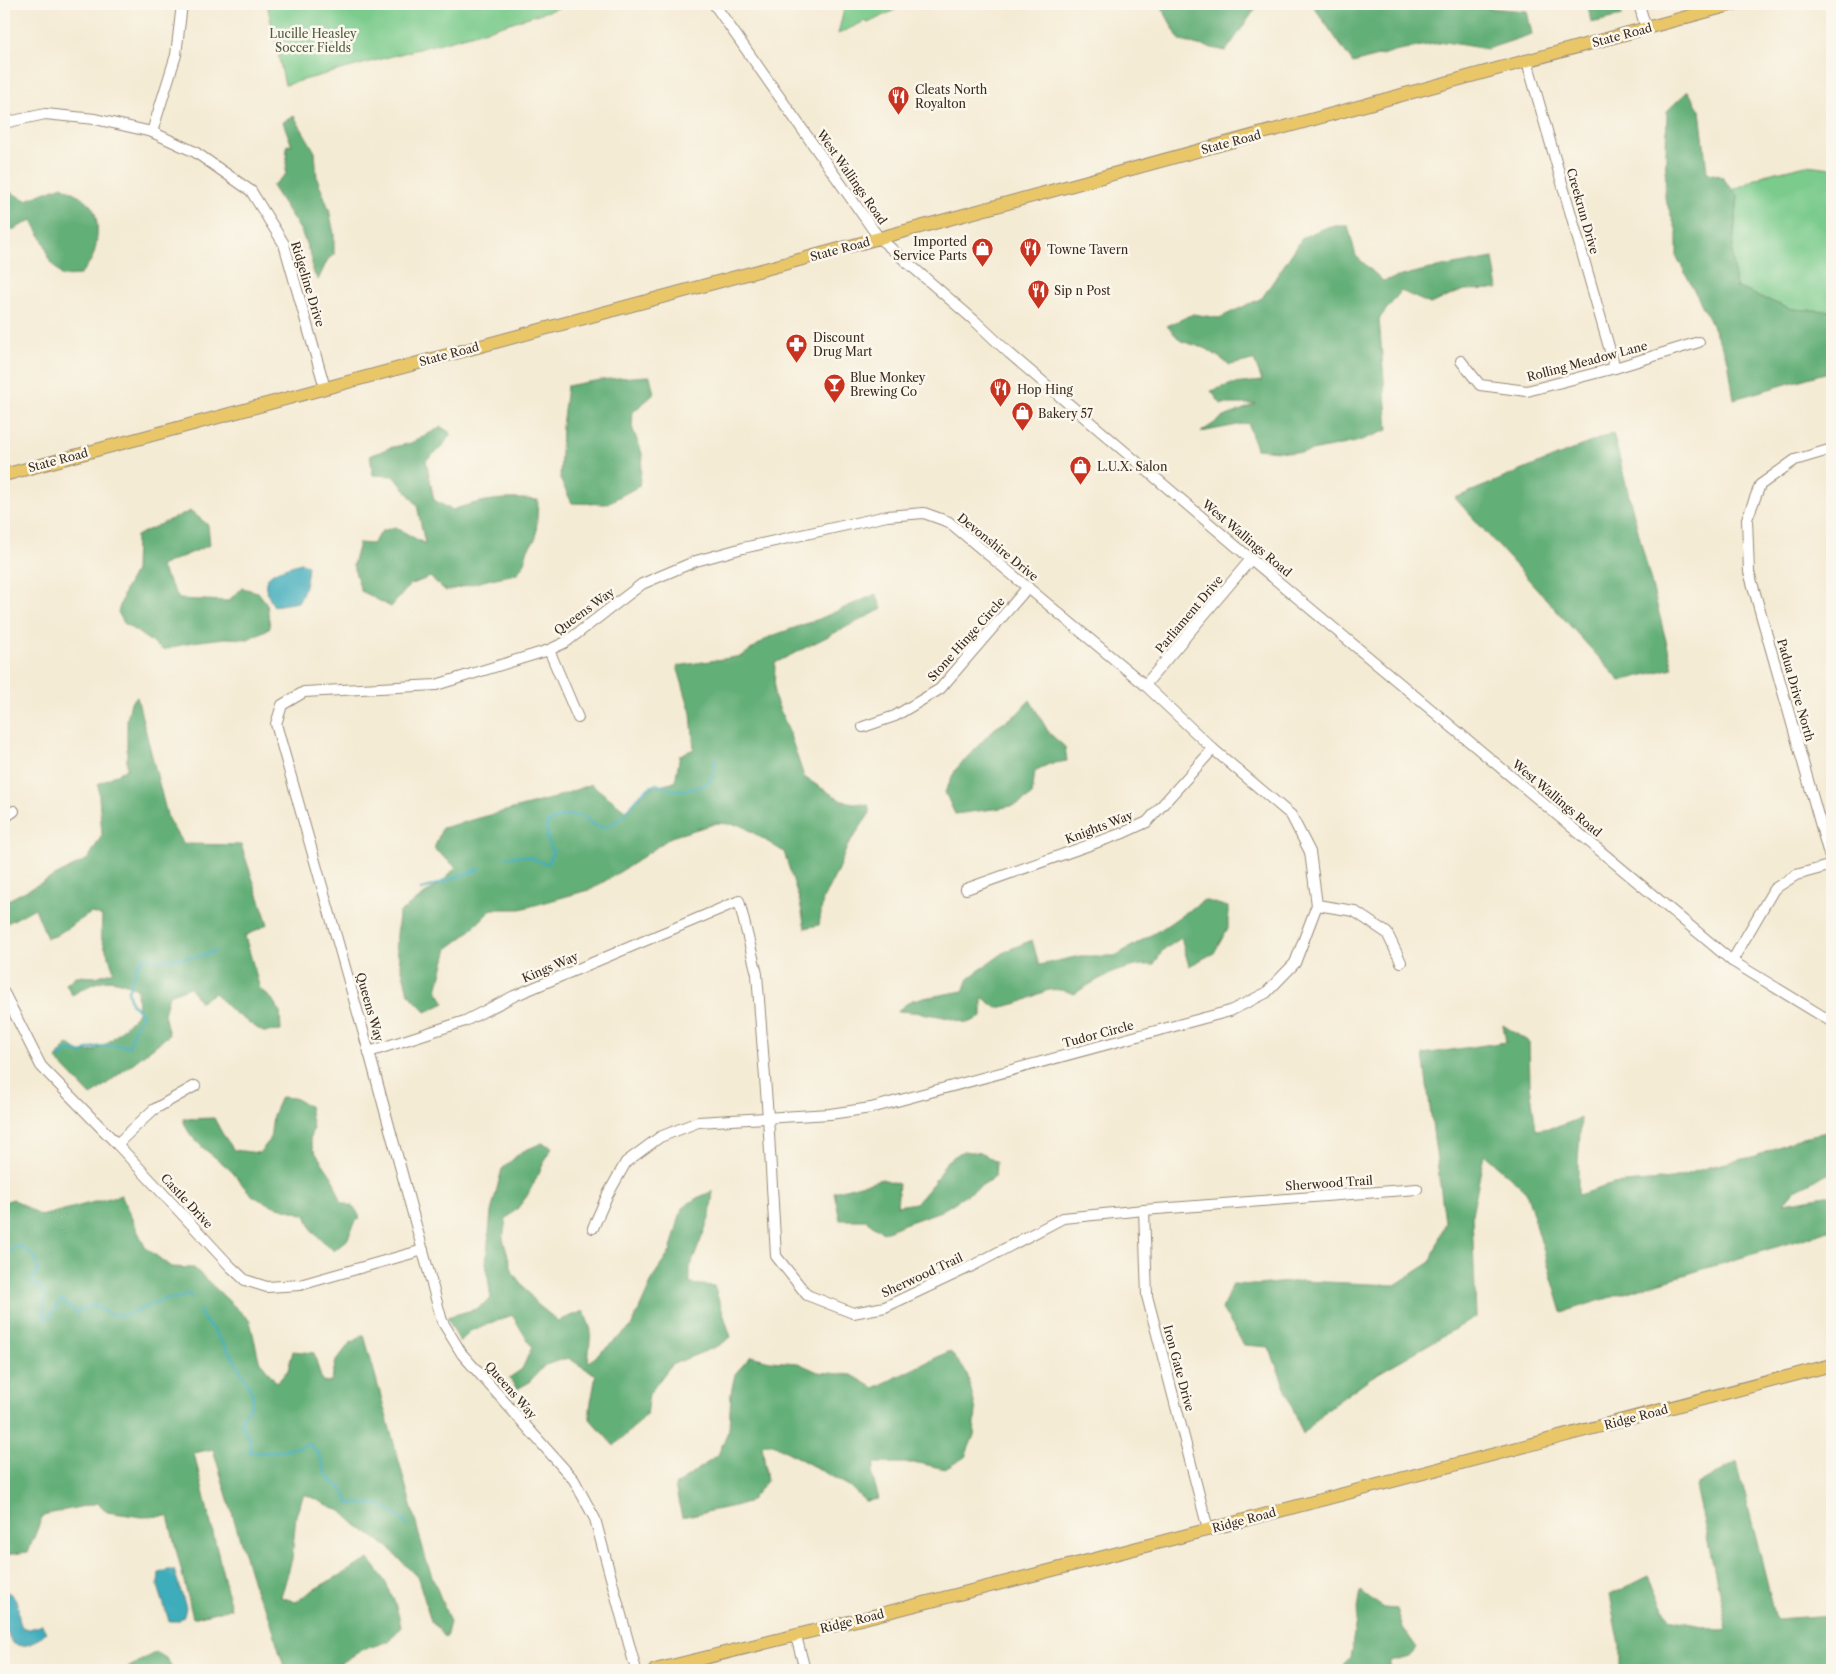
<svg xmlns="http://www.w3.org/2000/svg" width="1836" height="1674" font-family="'Libre Caslon Text',serif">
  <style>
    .green { fill: #7acb8c; stroke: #5a7a55 }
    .forest { fill: #63af78; stroke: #4f6c4b }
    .water { fill: #3dacbb; stroke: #3c6b6c }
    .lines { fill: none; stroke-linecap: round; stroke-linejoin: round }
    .stream { stroke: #3dacbb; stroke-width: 2.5 }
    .minor-casing { stroke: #988a79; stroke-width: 12 }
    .major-casing { stroke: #988a79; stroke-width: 14 }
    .minor { stroke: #fff; stroke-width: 10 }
    .major { stroke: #e9c769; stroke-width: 12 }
    .labels { text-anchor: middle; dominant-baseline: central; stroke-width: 5; stroke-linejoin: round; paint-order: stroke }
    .park-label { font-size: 12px; fill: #4e5a3f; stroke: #fbf7ec }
    .street-label { font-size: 12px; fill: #3b2a1e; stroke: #fbf7ec }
    .poi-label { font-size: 12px; fill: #3b2a1e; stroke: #fbf7ec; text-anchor: start }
  </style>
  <rect width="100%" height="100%" fill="#fbf7ec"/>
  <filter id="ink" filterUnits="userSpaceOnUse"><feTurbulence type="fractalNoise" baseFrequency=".02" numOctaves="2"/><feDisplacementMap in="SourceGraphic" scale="10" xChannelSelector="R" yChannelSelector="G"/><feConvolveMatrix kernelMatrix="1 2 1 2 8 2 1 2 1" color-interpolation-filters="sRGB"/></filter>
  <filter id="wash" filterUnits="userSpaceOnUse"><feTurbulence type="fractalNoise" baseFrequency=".0096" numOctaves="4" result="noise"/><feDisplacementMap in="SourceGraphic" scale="20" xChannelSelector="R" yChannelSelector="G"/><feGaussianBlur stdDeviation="1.12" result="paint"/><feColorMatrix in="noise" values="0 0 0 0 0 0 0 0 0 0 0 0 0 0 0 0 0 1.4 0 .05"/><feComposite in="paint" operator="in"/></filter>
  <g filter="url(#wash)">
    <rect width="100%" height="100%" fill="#f4ebd4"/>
    <g class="green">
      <polygon points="267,4 571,4 474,34 285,85"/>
      <polygon points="843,4 907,4 868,23 865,21 838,34 845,5"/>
      <polygon points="1806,165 1832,168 1832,311 1790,309 1736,287 1732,253 1738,196 1733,190 1764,175"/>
    </g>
    <g class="forest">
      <polygon points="1160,4 1258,4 1258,5 1226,51 1180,41"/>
      <polygon points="1312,4 1476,4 1476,7 1527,11 1532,34 1487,49 1445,42 1399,50 1353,63"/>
      <polygon points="1588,4 1619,4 1622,16 1591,23"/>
      <polygon points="1688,91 1700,110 1707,172 1722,177 1738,196 1732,253 1736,287 1790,309 1832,311 1832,371 1734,399 1728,360 1709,319 1677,257 1677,232 1665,198 1667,111"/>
      <polygon points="294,116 315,152 317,178 329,209 334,234 334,255 328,259 318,280 312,270 312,259 301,231 272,186 286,174 287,145 292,146 283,122"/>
      <path d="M 62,186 C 72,192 84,197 91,206 C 100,216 98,244 93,256 C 91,262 84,269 80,275 L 62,276 L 48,258 L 46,247 L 32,220 L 4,234 L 4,194 L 10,192 L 26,200 Z"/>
      <polygon points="1330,226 1348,226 1356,256 1383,281 1425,270 1493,258 1498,289 1464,290 1430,304 1401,291 1379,319 1388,430 1356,442 1302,453 1256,449 1248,423 1201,432 1222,418 1256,404 1221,404 1211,391 1232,384 1262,381 1254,360 1230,365 1207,349 1181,341 1167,326 1193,314 1219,318 1262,298 1303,237"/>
      <path d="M 650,376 L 654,394 L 633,412 L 632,427 L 643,456 L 639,486 L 606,504 L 572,503 L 560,479 L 562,426 L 567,386 C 595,380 622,377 650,376 Z"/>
      <path d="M 441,427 L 451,433 L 442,447 L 426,460 L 434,500 L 452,510 C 484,499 505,497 538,500 L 536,538 L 528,549 L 523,567 L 516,574 L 491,579 L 446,591 L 430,577 L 410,585 L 391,607 L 361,591 L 353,565 L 359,543 L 372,544 L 382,531 L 395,527 L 425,544 L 417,505 L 394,476 L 373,475 L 370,456 L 389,448 L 411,443 Z"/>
      <polygon points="1613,433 1673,668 1620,681 1455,498"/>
      <polygon points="191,511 208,525 210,545 160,566 179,599 228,601 242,588 258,592 267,604 270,628 248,639 225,638 192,642 163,650 124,623 118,612 125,590 135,571 136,536 169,520"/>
      <polygon points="876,594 882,609 775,663 774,696 788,729 804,777 842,801 868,805 870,813 848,845 836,874 823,899 819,925 805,928 800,902 784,852 741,825 717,823 671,837 634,863 592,889 521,909 492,909 468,933 448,948 437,990 445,1003 426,1012 408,993 396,946 399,913 444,880 456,867 434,849 442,828 554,798 591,784 625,810 651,788 675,782 680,755 694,749 691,713 677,666 742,656 769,637 819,619"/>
      <path d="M 137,697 L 168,819 L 183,844 L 241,845 L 268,924 L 245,936 L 260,989 L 272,999 L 280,1012 L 281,1031 L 263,1032 L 233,1012 L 214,993 L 200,1002 L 190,987 L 169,995 L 164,1014 L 169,1035 L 91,1096 L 56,1059 L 67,1044 C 71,1046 76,1051 80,1052 C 100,1057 127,1025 138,1012 L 137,989 C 108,974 99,980 72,995 L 66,984 L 76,976 L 96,977 L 114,971 L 101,937 L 102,916 L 91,913 L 55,936 L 47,938 L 35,908 L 4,925 L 4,902 L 88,859 L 102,835 L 98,784 L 127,769 L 127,720 L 131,702 Z"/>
      <polygon points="1030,700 1049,733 1065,747 1067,761 1049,764 1035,771 1032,795 1019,804 1001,808 955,814 945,792 956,769 994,729 1017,714"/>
      <path d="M 1204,900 L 1228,907 L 1228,928 L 1214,953 L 1189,966 L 1181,938 L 1162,951 L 1154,965 C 1126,963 1097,979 1074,994 C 1048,984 1044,993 1021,1002 C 1013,1005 1005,1006 997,1008 L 982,997 L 982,1017 L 967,1023 C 943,1016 921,1012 897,1011 L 912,1000 L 963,991 L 970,977 L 1006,951 L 1032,940 L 1039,965 L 1080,956 L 1115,956 L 1163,928 Z"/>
      <polygon points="1503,1025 1529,1042 1530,1085 1536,1130 1560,1126 1581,1118 1578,1161 1578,1195 1613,1184 1672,1179 1709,1167 1756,1156 1803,1137 1832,1131 1832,1172 1795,1190 1784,1203 1832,1195 1832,1230 1562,1312 1526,1191 1484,1154 1472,1215 1476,1317 1370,1378 1326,1410 1303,1434 1269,1347 1244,1345 1222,1309 1232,1284 1257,1285 1301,1281 1395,1285 1431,1262 1445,1222 1423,1054 1506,1042"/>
      <path d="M 281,1097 L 294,1098 L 309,1106 L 313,1128 L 310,1138 L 313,1149 L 332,1177 L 342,1203 C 353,1205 356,1208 360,1218 L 355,1223 L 347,1240 L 334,1251 L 313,1232 L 306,1215 C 290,1210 265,1205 252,1195 C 245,1189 240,1181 234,1174 C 218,1156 190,1145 183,1119 L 214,1118 L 222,1133 L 234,1150 L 259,1153 L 270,1140 L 273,1115 Z"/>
      <polygon points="542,1143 552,1147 527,1196 517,1209 506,1219 503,1239 513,1273 537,1304 558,1321 584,1311 591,1330 588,1363 631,1327 655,1274 670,1252 682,1208 697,1198 713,1191 710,1216 690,1268 690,1284 714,1286 731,1337 720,1345 671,1365 649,1394 646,1415 614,1446 590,1419 590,1408 596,1375 568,1358 545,1365 528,1383 517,1389 509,1378 522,1369 532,1347 512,1315 470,1331 460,1342 447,1317 476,1309 491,1299 486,1263 491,1212 502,1169 521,1152"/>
      <polygon points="963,1151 982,1153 996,1162 995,1177 941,1211 904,1224 883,1233 866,1220 840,1220 834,1192 882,1179 899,1184 897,1206 916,1203 934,1182 947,1161"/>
      <path d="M 121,1195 L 145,1247 L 171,1267 L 194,1268 L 250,1321 L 259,1360 L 277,1383 L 288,1370 L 293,1351 L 314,1353 L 322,1381 L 331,1382 L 336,1361 L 350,1343 L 364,1335 L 427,1563 L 450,1622 L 446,1638 L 431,1621 L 418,1578 L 388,1547 L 356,1525 L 341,1511 L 304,1494 L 296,1515 L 292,1559 L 281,1597 L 296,1602 L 313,1590 L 369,1559 C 387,1581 396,1600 401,1627 L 389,1641 L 362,1650 L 340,1664 L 339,1670 L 285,1670 L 267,1610 L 256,1593 L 213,1449 L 194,1453 L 231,1608 L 193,1618 L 168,1516 L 142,1517 L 107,1512 L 98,1503 L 43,1515 L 28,1552 L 4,1555 L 4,1202 L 13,1199 L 41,1216 Z"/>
      <polygon points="950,1351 967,1373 976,1411 974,1435 965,1457 945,1469 919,1463 875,1463 872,1475 879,1499 865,1501 849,1486 773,1444 762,1444 767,1481 748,1503 682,1517 675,1486 718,1455 729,1429 731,1393 735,1374 751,1356 770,1361 798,1363 818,1372 852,1375 874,1388"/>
      <polygon points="1737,1462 1776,1619 1832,1615 1832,1670 1620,1670 1620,1645 1610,1595 1649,1576 1669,1619 1720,1630 1727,1629 1696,1486"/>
      <polygon points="1361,1591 1383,1608 1397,1609 1403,1628 1417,1648 1409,1657 1391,1662 1389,1670 1340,1670 1350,1658"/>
      <polygon points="156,1652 166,1658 173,1670 124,1670"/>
    </g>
    <g class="water">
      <path d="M 301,563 L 308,565 C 307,579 305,590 298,602 L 274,606 C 253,574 275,571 301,563 Z"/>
      <polygon points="168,1570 174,1570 186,1607 184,1616 178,1621 169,1621 158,1586 159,1573"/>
      <path d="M 8,1592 C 23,1603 15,1613 22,1627 L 29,1629 L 42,1625 L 46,1632 C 37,1642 24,1650 12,1643 L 4,1623 L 4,1594 Z"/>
    </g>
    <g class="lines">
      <g class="stream">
        <path d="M 506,857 C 514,856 524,855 532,858 C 539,860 541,864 548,863 L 553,852 L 547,838 L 547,824 C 557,817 571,812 583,817 C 591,821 593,828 604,827 C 626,824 634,791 657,784 C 675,793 695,792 712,780 L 716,759"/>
        <polyline points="421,890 479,869"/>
        <path d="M 60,1058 L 66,1052 L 71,1050 L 82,1053 C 97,1043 112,1046 129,1046 C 134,1039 131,1036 134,1029 C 136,1023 141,1021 141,1013 L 131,1003 L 128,990 C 138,975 130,970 147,955 L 152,961 L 200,956 L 215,951"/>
        <path d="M 4,1255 L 11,1251 L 14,1247 L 21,1247 L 35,1257 L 38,1271 L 31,1284 L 38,1285 L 45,1295 L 44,1318 L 49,1317 L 61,1300 L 77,1313 L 82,1309 L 94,1305 C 98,1307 103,1311 108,1313 C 127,1321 147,1304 164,1299 C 175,1296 174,1302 187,1294 L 191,1297"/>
        <path d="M 199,1310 L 205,1321 L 214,1331 L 232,1356 L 248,1384 L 253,1396 L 251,1406 L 242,1418 L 242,1426 L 250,1438 L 250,1452 C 271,1454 289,1450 309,1444 C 323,1457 320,1460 327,1475 C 334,1487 344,1483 348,1503 L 381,1505 L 392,1511 L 408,1525"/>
      </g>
    </g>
  </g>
  <g filter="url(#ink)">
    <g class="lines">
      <defs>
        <g id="minor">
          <polyline points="714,4 879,238 975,321 1009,353 1251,559 1732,961 1832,1022"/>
          <polyline points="1639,4 1646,29"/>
          <polyline points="1527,61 1615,368"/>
          <polyline points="4,111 7,122"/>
          <polyline points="4,123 45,114 95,119 152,132 195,152 251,191 284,244 325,388"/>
          <polyline points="152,132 176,55 182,4"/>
          <polyline points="1461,361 1480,385 1527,391 1615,368 1699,342"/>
          <polyline points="549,650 578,718"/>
          <polyline points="1145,685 1251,559"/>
          <polyline points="863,727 895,716 940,689 1028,587"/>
          <polyline points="4,818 14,811"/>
          <polyline points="1832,865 1749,572 1747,519 1760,485 1795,460 1832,449"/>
          <polyline points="966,889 1123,833 1147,822 1213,749"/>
          <polyline points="1317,905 1354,911 1387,933 1401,962"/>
          <polyline points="1732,961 1774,889 1796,875 1832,865"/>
          <polyline points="4,993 41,1066 117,1144 230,1266 245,1280 267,1287 300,1285 423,1250"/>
          <polyline points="369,1052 465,1021 514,996 739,901 757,974 768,1117 776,1256 807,1295 853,1313 885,1307 972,1266 1063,1218 1144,1210 1417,1189"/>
          <polyline points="117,1144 153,1110 195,1086"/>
          <polyline points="1144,1210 1147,1296 1208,1529"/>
          <polyline points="593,1228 607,1196 626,1162 660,1137 698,1122 830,1114 871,1108 1230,1011 1266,993 1295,963 1317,905 1310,852 1291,815 1213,749 1145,685 949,522 924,513 887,516 743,548 696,561 642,584 566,642 549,650 436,685 304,692 282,705 276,724 369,1052 442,1321 462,1354 574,1480 595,1519 636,1670"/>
          <polyline points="796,1636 805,1670"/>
        </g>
        <g id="major">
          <polyline points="4,475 821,254 1734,4"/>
          <path d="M 655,1670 C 1049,1574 1440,1468 1832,1365"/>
        </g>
      </defs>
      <use href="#minor" class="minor-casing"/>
      <use href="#major" class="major-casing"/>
      <use href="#minor" class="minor"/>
      <use href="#major" class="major"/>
    </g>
  </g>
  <defs>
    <symbol id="restaurant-pin" viewBox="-11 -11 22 30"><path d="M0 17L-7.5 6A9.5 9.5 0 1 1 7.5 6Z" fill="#c8321e" stroke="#fbf7ec"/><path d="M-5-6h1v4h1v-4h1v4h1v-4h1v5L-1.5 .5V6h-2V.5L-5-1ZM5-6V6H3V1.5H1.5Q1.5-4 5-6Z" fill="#fff"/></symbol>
    <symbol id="shop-pin" viewBox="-11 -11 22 30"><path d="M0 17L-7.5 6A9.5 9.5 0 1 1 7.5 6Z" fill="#c8321e" stroke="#fbf7ec"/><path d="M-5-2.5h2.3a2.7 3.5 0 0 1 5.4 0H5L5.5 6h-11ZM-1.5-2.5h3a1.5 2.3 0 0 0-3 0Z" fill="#fff"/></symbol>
    <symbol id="pharmacy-pin" viewBox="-11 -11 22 30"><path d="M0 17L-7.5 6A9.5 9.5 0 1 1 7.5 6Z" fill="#c8321e" stroke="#fbf7ec"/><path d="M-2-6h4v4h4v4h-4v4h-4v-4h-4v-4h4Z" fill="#fff"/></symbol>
    <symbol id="bar-pin" viewBox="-11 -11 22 30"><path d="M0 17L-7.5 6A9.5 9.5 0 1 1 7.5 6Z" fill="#c8321e" stroke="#fbf7ec"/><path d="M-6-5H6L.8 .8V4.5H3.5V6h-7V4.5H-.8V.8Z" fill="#fff"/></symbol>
  </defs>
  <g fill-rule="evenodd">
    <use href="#restaurant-pin" x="886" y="84" width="25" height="34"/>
    <use href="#shop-pin" x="970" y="236" width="25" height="34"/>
    <use href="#restaurant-pin" x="1018" y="236" width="25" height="34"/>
    <use href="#restaurant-pin" x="1026" y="278" width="25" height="34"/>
    <use href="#pharmacy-pin" x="784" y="332" width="25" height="34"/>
    <use href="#bar-pin" x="822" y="372" width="25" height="34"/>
    <use href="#restaurant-pin" x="988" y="376" width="25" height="34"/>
    <use href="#shop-pin" x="1010" y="400" width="25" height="34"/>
    <use href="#shop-pin" x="1068" y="454" width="25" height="34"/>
  </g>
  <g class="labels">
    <g class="park-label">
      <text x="313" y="33">Lucille Heasley<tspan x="313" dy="14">Soccer Fields</tspan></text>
    </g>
    <g class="street-label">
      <text transform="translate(1622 35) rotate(-15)">State Road</text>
      <text transform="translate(1231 142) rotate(-15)">State Road</text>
      <text transform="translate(852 177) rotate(55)">West Wallings Road</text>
      <text transform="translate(1583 211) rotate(74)">Creekrun Drive</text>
      <text transform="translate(840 249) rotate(-15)">State Road</text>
      <text transform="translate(308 284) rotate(73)">Ridgeline Drive</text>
      <text transform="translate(449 354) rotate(-15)">State Road</text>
      <text transform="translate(1587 361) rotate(-15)">Rolling Meadow Lane</text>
      <text transform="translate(58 460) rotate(-15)">State Road</text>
      <text transform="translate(1247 538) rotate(40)">West Wallings Road</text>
      <text transform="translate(998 547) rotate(39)">Devonshire Drive</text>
      <text transform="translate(584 611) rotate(-36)">Queens Way</text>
      <text transform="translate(1189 614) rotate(-50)">Parliament Drive</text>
      <text transform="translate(966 639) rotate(-48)">Stone Hinge Circle</text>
      <text transform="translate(1796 690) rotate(74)">Padua Drive North</text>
      <text transform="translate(1557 798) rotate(40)">West Wallings Road</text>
      <text transform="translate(1099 827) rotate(-21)">Knights Way</text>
      <text transform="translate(550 967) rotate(-23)">Kings Way</text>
      <text transform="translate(370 1007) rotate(74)">Queens Way</text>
      <text transform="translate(1098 1034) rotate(-15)">Tudor Circle</text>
      <text transform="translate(1329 1183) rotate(-4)">Sherwood Trail</text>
      <text transform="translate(187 1201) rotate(47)">Castle Drive</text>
      <text transform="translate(922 1275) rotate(-25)">Sherwood Trail</text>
      <text transform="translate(1179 1368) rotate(75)">Iron Gate Drive</text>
      <text transform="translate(511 1390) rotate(49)">Queens Way</text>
      <text transform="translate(1636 1417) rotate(-15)">Ridge Road</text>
      <text transform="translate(1244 1520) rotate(-15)">Ridge Road</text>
      <text transform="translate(852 1621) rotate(-14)">Ridge Road</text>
    </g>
    <g class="poi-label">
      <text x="915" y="89">Cleats North<tspan x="915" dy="14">Royalton</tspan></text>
      <text x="967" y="241" text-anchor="end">Imported<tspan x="967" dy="14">Service Parts</tspan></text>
      <text x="1047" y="249">Towne Tavern</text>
      <text x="1054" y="290">Sip n Post</text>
      <text x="813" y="337">Discount<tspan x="813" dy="14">Drug Mart</tspan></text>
      <text x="850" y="377">Blue Monkey<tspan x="850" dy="14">Brewing Co</tspan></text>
      <text x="1017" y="389">Hop Hing</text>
      <text x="1038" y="413">Bakery 57</text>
      <text x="1097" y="466">L.U.X. Salon</text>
    </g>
  </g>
  <rect width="1836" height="1674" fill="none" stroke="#fbf7ec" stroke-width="20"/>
</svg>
